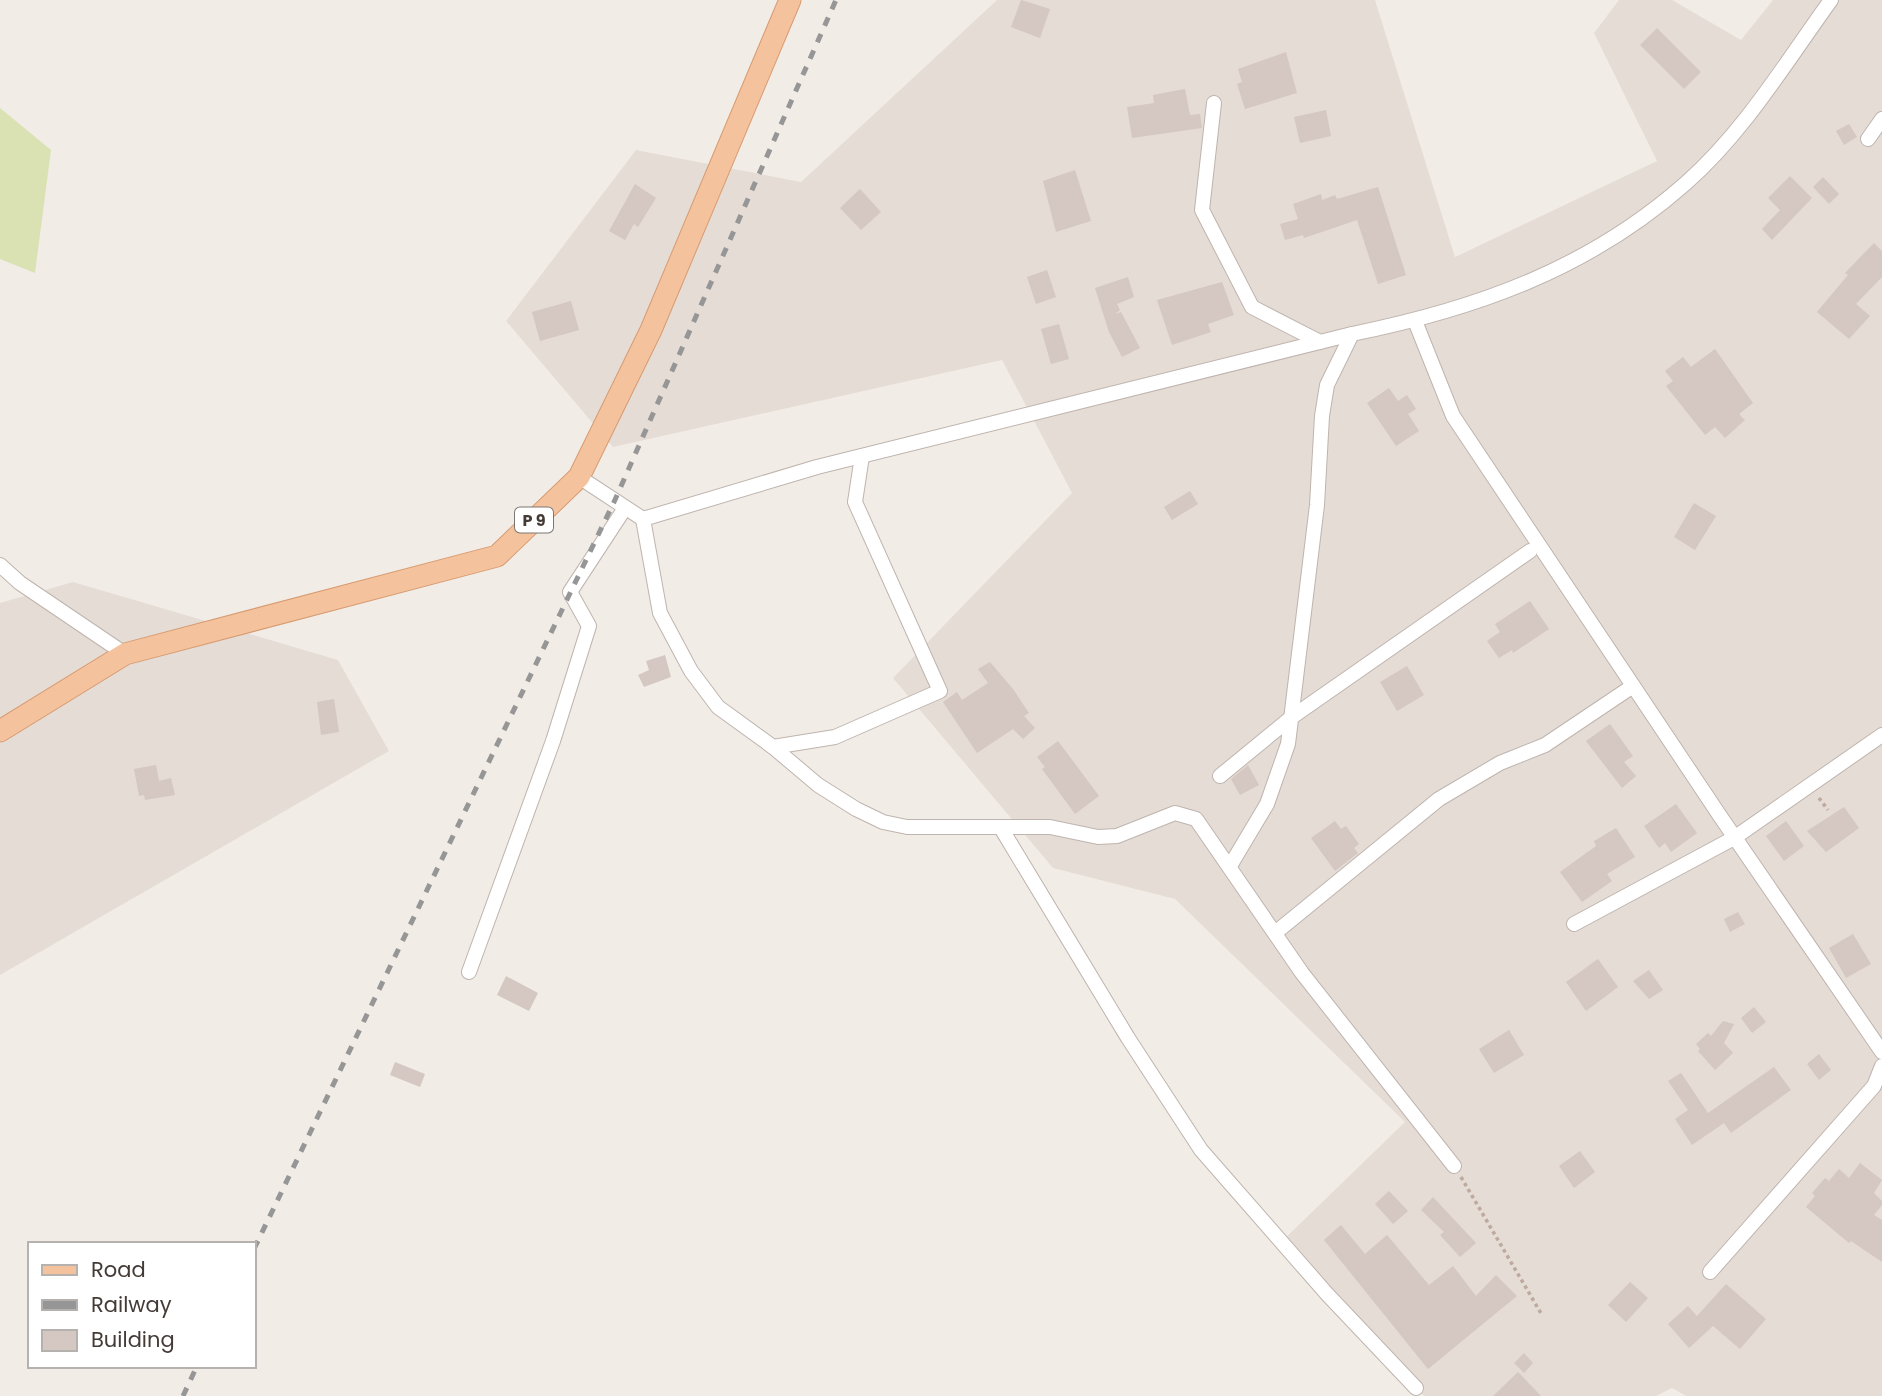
<svg xmlns="http://www.w3.org/2000/svg" width="1882" height="1396" font-family="Poppins,sans-serif">
  <style>
    .residential { fill: #e5dcd6 }
    .green { fill: #dae2b4 }
    .building { fill: #d5c7c1 }
    .lines { fill: none; stroke-linecap: round; stroke-linejoin: round }
    .minor-casing { stroke: #bfb4ae; stroke-width: 16 }
    .primary-casing { stroke: #d79b70; stroke-width: 23 }
    .path { stroke: #bda99e; stroke-width: 3.5; stroke-dasharray: 3.5 3.5; stroke-linecap: butt }
    .minor { stroke: #fff; stroke-width: 14 }
    .primary { stroke: #f4c39e; stroke-width: 21 }
    .rail { stroke: #969696; stroke-width: 5; stroke-dasharray: 9 9; stroke-linecap: butt }
    .labels { text-anchor: middle; dominant-baseline: central; stroke-width: 5; stroke-linejoin: round; paint-order: stroke }
    .shield { fill: #fff; stroke: #7c7673; stroke-width: 2 }
    .shield-label { font-size: 16px; font-weight: bold; fill: #443b37 }
  </style>
  <rect width="100%" height="100%" fill="#f2ece7"/>
  <g class="residential">
    <polygon points="997,0 1375,0 1455,257 1657,161 1594,33 1619,0 1672,0 1741,40 1773,0 1882,0 1882,1396 1686,1396 1672,1388 1656,1396 1424,1396 1278,1245 1405,1122 1175,899 1053,868 893,678 1072,493 1002,360 613,447 506,321 636,150 801,182"/>
    <polygon points="73,582 338,660 389,751 0,975 0,603"/>
  </g>
  <polygon class="green" points="0,108 51,150 35,273 0,259"/>
  <g class="building">
    <polygon points="1021,0 1050,9 1040,38 1011,27"/>
    <polygon points="1657,28 1701,72 1684,89 1640,45"/>
    <polygon points="1286,52 1297,93 1245,109 1237,84 1242,82 1238,69"/>
    <polygon points="1185,89 1190,115 1200,114 1202,128 1132,138 1127,107 1154,103 1153,95"/>
    <polygon points="1326,110 1331,136 1300,143 1294,117"/>
    <polygon points="1849,124 1857,137 1844,145 1836,131"/>
    <polygon points="1075,170 1091,221 1056,232 1043,181"/>
    <polygon points="1790,176 1812,198 1772,240 1762,229 1780,210 1768,198"/>
    <polygon points="1823,177 1839,194 1829,204 1813,187"/>
    <polygon points="635,184 656,198 638,227 634,224 625,240 609,231"/>
    <polygon points="1378,187 1406,275 1378,284 1357,220 1304,238 1303,235 1285,240 1280,224 1298,219 1293,204 1321,194 1322,200 1335,195 1337,199"/>
    <polygon points="860,189 881,212 861,230 840,208"/>
    <polygon points="1874,243 1882,251 1882,277 1856,304 1870,316 1849,339 1817,312 1848,275 1845,273"/>
    <polygon points="1047,270 1056,297 1036,304 1027,277"/>
    <polygon points="1128,277 1134,297 1117,304 1120,310 1115,314 1121,312 1140,348 1122,357 1109,332 1095,288"/>
    <polygon points="1222,282 1234,315 1208,324 1211,332 1172,345 1157,300"/>
    <polygon points="571,301 579,330 540,341 532,312"/>
    <polygon points="1059,324 1069,359 1051,364 1041,329"/>
    <polygon points="1715,349 1753,403 1739,414 1745,420 1725,438 1715,427 1705,435 1666,386 1673,381 1665,371 1683,357 1691,367"/>
    <polygon points="1389,388 1398,401 1407,395 1416,409 1408,414 1419,431 1396,446 1367,403"/>
    <polygon points="1190,491 1198,504 1172,520 1164,507"/>
    <polygon points="1694,503 1716,516 1695,550 1674,537"/>
    <polygon points="1530,601 1549,629 1513,653 1512,650 1499,658 1487,641 1500,632 1495,624"/>
    <polygon points="665,655 671,677 644,687 638,675 649,670 646,661"/>
    <polygon points="990,662 1013,689 1029,713 1024,716 1035,728 1023,739 1013,729 977,753 943,702 957,692 962,700 988,683 978,669"/>
    <polygon points="1407,666 1424,695 1397,711 1380,682"/>
    <polygon points="334,699 339,732 321,735 317,702"/>
    <polygon points="1610,724 1633,756 1624,762 1636,776 1622,788 1586,741"/>
    <polygon points="1058,741 1099,796 1075,814 1042,769 1045,767 1037,757"/>
    <polygon points="156,765 159,781 171,778 175,795 145,800 144,795 139,796 134,769"/>
    <polygon points="1248,765 1259,785 1240,795 1231,779"/>
    <polygon points="1676,804 1697,833 1671,852 1665,843 1659,848 1644,826"/>
    <polygon points="1844,807 1859,828 1826,852 1807,831"/>
    <polygon points="1335,821 1341,829 1346,826 1359,844 1354,848 1358,853 1335,871 1311,838"/>
    <polygon points="1786,821 1804,846 1784,861 1766,836"/>
    <polygon points="1616,828 1635,857 1607,874 1612,881 1582,902 1560,872 1596,846 1594,841"/>
    <polygon points="1738,912 1745,924 1730,932 1724,919"/>
    <polygon points="1853,934 1871,964 1846,978 1829,948"/>
    <polygon points="1598,959 1618,987 1586,1011 1566,982"/>
    <polygon points="1649,970 1663,990 1649,999 1633,981"/>
    <polygon points="506,976 538,993 529,1011 497,995"/>
    <polygon points="1754,1007 1766,1022 1752,1033 1741,1018"/>
    <polygon points="1723,1021 1734,1024 1724,1043 1733,1053 1715,1070 1698,1051 1700,1049 1696,1044 1708,1033 1711,1036"/>
    <polygon points="1509,1030 1524,1055 1494,1073 1479,1049"/>
    <polygon points="1819,1054 1831,1070 1819,1080 1807,1064"/>
    <polygon points="395,1062 425,1074 420,1087 390,1075"/>
    <polygon points="1774,1067 1791,1090 1731,1133 1724,1123 1692,1145 1675,1119 1688,1110 1668,1081 1681,1073 1708,1113"/>
    <polygon points="1580,1151 1595,1172 1574,1188 1559,1166"/>
    <polygon points="1860,1163 1882,1180 1874,1193 1882,1201 1882,1205 1874,1215 1882,1220 1882,1262 1851,1241 1849,1243 1806,1207 1815,1196 1812,1193 1825,1178 1829,1181 1839,1169 1849,1178"/>
    <polygon points="1389,1191 1408,1211 1393,1224 1375,1204"/>
    <polygon points="1433,1197 1476,1243 1460,1257 1440,1235 1444,1232 1421,1210"/>
    <polygon points="1341,1225 1365,1254 1387,1235 1429,1285 1453,1266 1476,1296 1496,1275 1517,1296 1428,1369 1324,1240"/>
    <polygon points="1630,1282 1648,1298 1626,1322 1608,1305"/>
    <polygon points="1726,1284 1766,1319 1740,1349 1713,1326 1689,1348 1668,1324 1688,1306 1697,1316"/>
    <polygon points="1524,1353 1533,1363 1524,1373 1514,1363"/>
    <polygon points="1518,1372 1541,1396 1493,1396"/>
  </g>
  <g class="lines">
    <defs>
      <g id="minor">
        <polyline points="1214,103 1202,210 1252,307 1320,342"/>
        <polyline points="1868,139 1882,119"/>
        <polyline points="1415,321 1453,416 1720,816 1882,1052"/>
        <path d="M 579,477 L 643,519 L 817,467 L 1352,334 C 1476,309 1589,269 1686,183 C 1744,132 1786,62 1831,0"/>
        <polyline points="643,519 660,613 691,671 718,707 773,747 818,785 856,809 883,822 907,827 1050,827 1098,837 1117,836 1175,813 1196,819 1302,973 1454,1166"/>
        <polyline points="0,565 20,583 125,654"/>
        <polyline points="773,747 835,737 940,691 855,502 862,456"/>
        <polyline points="1220,776 1292,717 1530,551"/>
        <polyline points="1001,828 1128,1038 1201,1150 1327,1294 1416,1388"/>
        <polyline points="1230,866 1267,804 1288,744 1317,505 1322,416 1327,385 1352,334"/>
        <polyline points="1574,924 1734,838 1882,735"/>
        <polyline points="1275,933 1439,799 1500,763 1545,745 1633,686"/>
        <polyline points="469,972 553,741 589,626 570,592 625,508"/>
        <polyline points="1710,1272 1874,1086 1882,1066"/>
      </g>
      <polyline id="primary" points="0,731 125,654 497,556 579,477 651,330 790,0"/>
    </defs>
    <use href="#minor" class="minor-casing"/>
    <use href="#primary" class="primary-casing"/>
    <g class="path">
      <polyline points="1819,798 1828,810"/>
      <polyline points="1461,1177 1542,1315"/>
    </g>
    <use href="#minor" class="minor"/>
    <use href="#primary" class="primary"/>
    <g class="rail">
      <polyline points="254,1249 614,502 836,0"/>
      <polyline points="183,1396 197,1366"/>
    </g>
  </g>
  <g class="labels">
    <rect class="shield" x="515" y="507.5" width="38" height="25" rx="5"/>
    <g class="shield-label">
      <text x="534" y="520">P 9</text>
    </g>
  </g>
  <rect x="28" y="1242" width="228" height="126" fill="#ffffff" stroke="#b4b1af" stroke-width="2"/>
  <rect x="42" y="1265" width="35" height="10" fill="#f4c39e" stroke="#b4b1af" stroke-width="2"/>
  <text x="91" y="1277" font-size="21" fill="#443b37">Road</text>
  <rect x="42" y="1300" width="35" height="10" fill="#969696" stroke="#b4b1af" stroke-width="2"/>
  <text x="91" y="1312" font-size="21" fill="#443b37">Railway</text>
  <rect x="42" y="1330" width="35" height="21" fill="#d5c7c1" stroke="#b4b1af" stroke-width="2"/>
  <text x="91" y="1347" font-size="21" fill="#443b37">Building</text>
</svg>
